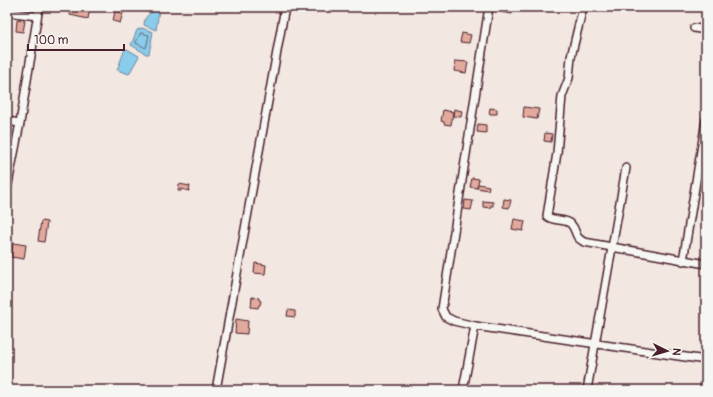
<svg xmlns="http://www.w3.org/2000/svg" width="713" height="397" font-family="Pangolin,sans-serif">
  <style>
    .water { fill: #8acceb; stroke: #70879e }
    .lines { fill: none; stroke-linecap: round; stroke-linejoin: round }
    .shore { stroke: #646478; stroke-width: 1 }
    .building { fill: #e2a99d; stroke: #4a1f2b }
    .street-casing { stroke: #4a1f2b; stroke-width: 10 }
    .street { stroke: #f6f6f2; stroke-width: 7 }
  </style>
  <rect width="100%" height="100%" fill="#f2e7e1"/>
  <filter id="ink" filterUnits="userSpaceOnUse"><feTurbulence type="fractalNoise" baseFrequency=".025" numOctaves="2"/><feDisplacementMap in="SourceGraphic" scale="8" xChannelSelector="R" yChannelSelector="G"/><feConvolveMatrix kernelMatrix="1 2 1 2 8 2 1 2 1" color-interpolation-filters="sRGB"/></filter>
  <g filter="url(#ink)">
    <g class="water">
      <path d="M 159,10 L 156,30 L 144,25 C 144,16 151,11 159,10 Z"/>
      <polygon points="142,28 153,32 149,54 146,54 131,45 137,30"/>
      <polygon points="125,49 127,49 139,56 129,74 117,70"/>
    </g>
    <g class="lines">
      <polygon class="shore" points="141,33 149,35 146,48 136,43"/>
    </g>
    <g class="building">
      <polygon points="71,7 90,7 88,19 70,15"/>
      <polygon points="502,8 513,9 512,14 501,12"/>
      <polygon points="115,11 123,13 120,23 113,21"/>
      <polygon points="17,20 25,21 23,32 16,31"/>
      <polygon points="7,25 11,25 10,38 7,37"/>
      <polygon points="462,33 471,35 469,43 460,42"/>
      <polygon points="455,61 468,62 466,73 454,71"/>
      <polygon points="524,107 539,109 537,119 523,117"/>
      <polygon points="490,108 497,109 497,114 489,114"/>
      <polygon points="454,109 462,111 461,117 453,116"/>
      <polygon points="443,110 453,112 451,125 444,124 444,122 441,121"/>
      <polygon points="478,124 486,125 486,133 477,132"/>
      <polygon points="545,133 552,134 551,142 544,141"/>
      <polygon points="472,178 479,179 477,188 470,187"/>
      <polygon points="179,184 190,186 189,191 181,189 181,191 178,191"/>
      <polygon points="478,184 489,186 488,190 477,188"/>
      <polygon points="504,199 511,200 509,208 503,207"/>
      <polygon points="465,200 473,201 471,210 464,209"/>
      <polygon points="483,201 493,202 493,206 490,206 490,208 483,207"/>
      <polygon points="514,219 525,221 523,231 512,229"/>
      <polygon points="41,221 47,222 44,242 38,241"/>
      <polygon points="13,243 26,245 24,259 11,257"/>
      <polygon points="255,263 266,265 265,274 254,273"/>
      <polygon points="252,297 259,298 259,300 261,301 260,305 259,305 258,308 251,307"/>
      <polygon points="288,310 295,311 295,317 287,316"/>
      <polygon points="236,319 248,321 247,334 235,333"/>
    </g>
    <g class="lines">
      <defs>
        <g id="street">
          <polyline points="489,7 442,309 446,317 454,321 475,326 706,360"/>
          <path d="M 583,7 L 571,57 L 569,78 L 562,96 L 557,153 L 547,216 C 553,222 565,218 571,224 C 578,232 573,236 584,242 L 706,264"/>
          <polyline points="7,12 37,16"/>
          <polyline points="694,28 706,30"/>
          <polyline points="7,121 20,123"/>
          <polyline points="7,189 20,123 39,7"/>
          <polyline points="683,261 706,120"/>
          <polyline points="216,390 285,7"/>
          <polyline points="463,390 475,326"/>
          <polyline points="587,390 626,168"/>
          <polyline points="704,390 706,378"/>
        </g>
      </defs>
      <use href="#street" class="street-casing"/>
      <use href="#street" class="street"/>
    </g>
  </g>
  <rect width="713" height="397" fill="none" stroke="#f6f6f2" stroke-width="24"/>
  <rect x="12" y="12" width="689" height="373" fill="none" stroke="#4a1f2b" stroke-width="1.5" filter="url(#ink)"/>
  <g transform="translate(667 351) rotate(95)" stroke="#f6f6f2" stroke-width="3" paint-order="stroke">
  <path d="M0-3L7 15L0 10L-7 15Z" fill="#4a1f2b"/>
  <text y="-6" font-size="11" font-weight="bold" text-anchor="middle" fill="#4a1f2b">N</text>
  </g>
  <path d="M28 44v6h96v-6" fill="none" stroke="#4a1f2b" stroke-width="2"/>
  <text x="34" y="44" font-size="12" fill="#4a1f2b" stroke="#f6f6f2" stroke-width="3" paint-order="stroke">100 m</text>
</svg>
